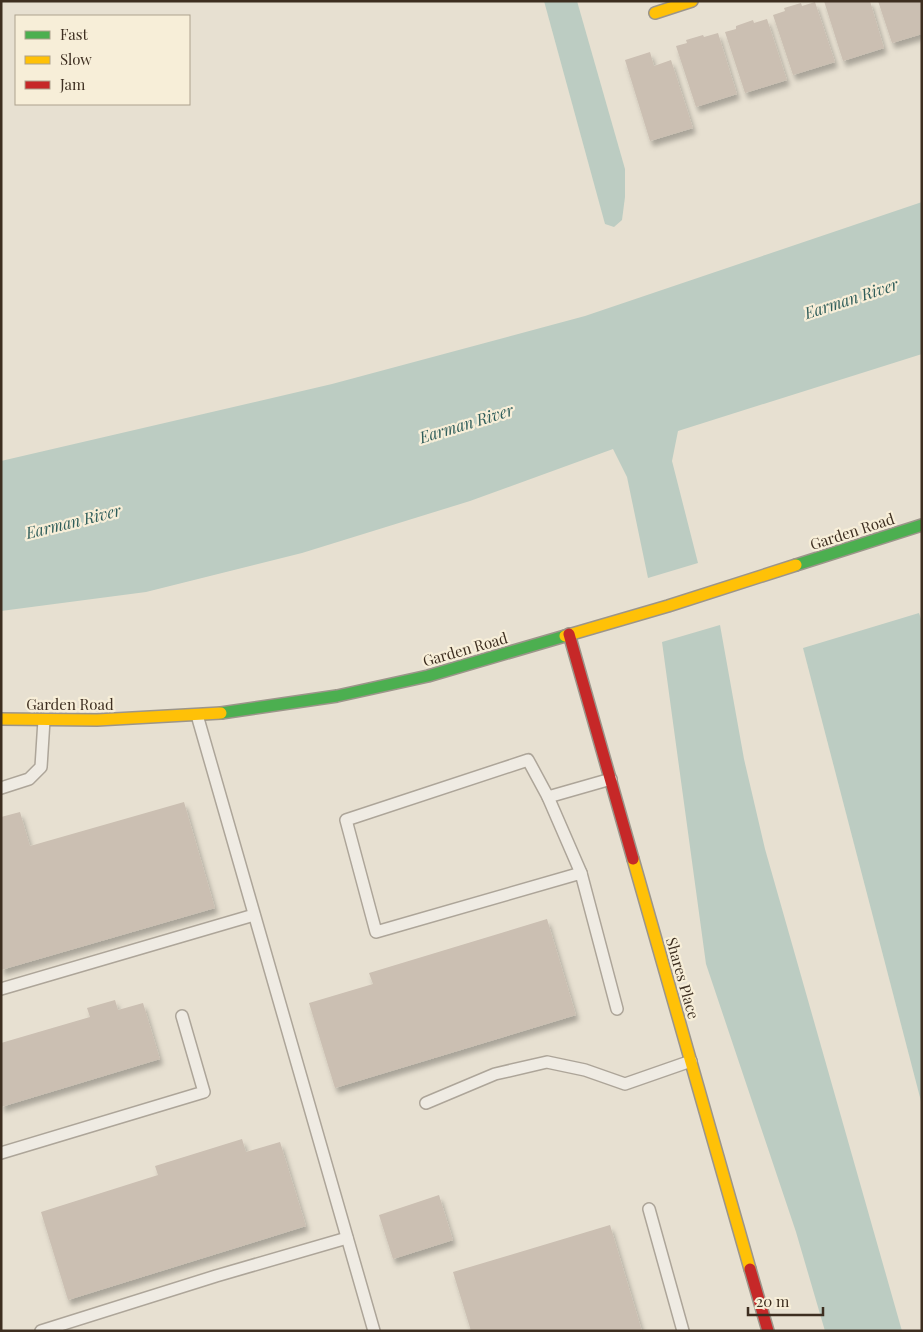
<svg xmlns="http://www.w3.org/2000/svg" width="923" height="1332" font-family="'Playfair Display',serif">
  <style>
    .water { fill: #bcccc2 }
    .building { fill: #cbbfb2; filter: url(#shadow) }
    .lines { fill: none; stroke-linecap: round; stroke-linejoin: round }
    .lane-casing { stroke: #ada599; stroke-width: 14 }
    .fast-casing { stroke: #9c958a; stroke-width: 14 }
    .slow-casing { stroke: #9c958a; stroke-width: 14 }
    .jam-casing { stroke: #9c958a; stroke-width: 14 }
    .lane { stroke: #efebe3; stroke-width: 11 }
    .fast { stroke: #4caf50; stroke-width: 11 }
    .slow { stroke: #ffc107; stroke-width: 11 }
    .jam { stroke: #c62828; stroke-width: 11 }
    .labels { text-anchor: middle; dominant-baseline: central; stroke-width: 4.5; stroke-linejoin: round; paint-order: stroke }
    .street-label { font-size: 15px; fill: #3d2e20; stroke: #f7eed8 }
    .water-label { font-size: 16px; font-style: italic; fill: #2f5d5a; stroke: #f7eed8 }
  </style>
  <defs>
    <filter id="shadow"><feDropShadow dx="3" dy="5.5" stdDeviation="2.5" flood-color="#0004"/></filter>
  </defs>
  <rect width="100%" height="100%" fill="#e7e0d1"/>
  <g class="water">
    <polygon points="544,1 577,1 625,169 625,197 622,220 614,227 605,224"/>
    <polygon points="922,202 922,354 678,431 672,461 698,563 648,578 627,477 613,449 470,501 302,553 146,592 1,611 1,461 332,384 585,316"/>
    <polygon points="919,613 922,622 922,1105 803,648"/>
    <polygon points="720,625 744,759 765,849 902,1331 825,1331 796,1232 706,964 662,642"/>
  </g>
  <g class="building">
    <polygon points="824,1 870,1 884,48 843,61"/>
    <polygon points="878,1 922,1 922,34 892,43"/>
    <polygon points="815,2 835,62 793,75 773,15 785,11 784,8 801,3 802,6"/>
    <polygon points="767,19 787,80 745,93 725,32 736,29 736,26 753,20 754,23"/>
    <polygon points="718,33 737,94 696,107 676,46 687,43 686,40 703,35 704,37"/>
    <polygon points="650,52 654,66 671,60 693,128 650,141 625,60"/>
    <polygon points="184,802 215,908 1,970 1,817 20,812 30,846"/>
    <polygon points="547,919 576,1015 335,1088 309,1003 373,984 369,973"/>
    <polygon points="115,1000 118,1010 143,1003 160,1059 1,1107 1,1043 90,1017 87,1008"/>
    <polygon points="242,1139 246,1152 280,1142 306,1226 68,1300 41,1212 158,1175 155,1166"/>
    <polygon points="439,1195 453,1240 393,1259 379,1215"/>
    <polygon points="610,1225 642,1331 471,1331 453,1272"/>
  </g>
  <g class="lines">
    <defs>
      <g id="lane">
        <polyline points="197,715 374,1331"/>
        <polyline points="611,779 548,797 528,760 346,820 376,932 581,873 617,1009"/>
        <polyline points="1,788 29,779 41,767 44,720"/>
        <polyline points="548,797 581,873"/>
        <polyline points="1,989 254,915"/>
        <polyline points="426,1103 495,1074 547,1062 585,1070 625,1084 691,1061"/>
        <polyline points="1,1153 204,1092 182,1016"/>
        <polyline points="649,1209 683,1331"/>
        <polyline points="41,1331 216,1276 347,1238"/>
      </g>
      <g id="fast">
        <polyline points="796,565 922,525"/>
        <polyline points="221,713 337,696 428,676 565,636"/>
      </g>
      <g id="slow">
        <polyline points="655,13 692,1"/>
        <polyline points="565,636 668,606 796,565"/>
        <polyline points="1,719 97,720 221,713"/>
        <polyline points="633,859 750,1269"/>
      </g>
      <g id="jam">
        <polyline points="569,634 633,859"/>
        <polyline points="750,1269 768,1331"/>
      </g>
    </defs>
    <use href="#lane" class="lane-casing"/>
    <use href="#fast" class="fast-casing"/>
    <use href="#slow" class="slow-casing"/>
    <use href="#jam" class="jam-casing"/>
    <use href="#lane" class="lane"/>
    <use href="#fast" class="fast"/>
    <use href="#slow" class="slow"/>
    <use href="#jam" class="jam"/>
  </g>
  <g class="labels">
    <g class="street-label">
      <text transform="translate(852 531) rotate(-18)">Garden Road</text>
      <text transform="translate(465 649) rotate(-16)">Garden Road</text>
      <text x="70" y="704">Garden Road</text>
      <text transform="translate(683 978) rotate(74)">Shares Place</text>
    </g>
    <g class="water-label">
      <text transform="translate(851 298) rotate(-18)">Earman River</text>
      <text transform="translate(466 423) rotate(-17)">Earman River</text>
      <text transform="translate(73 521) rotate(-14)">Earman River</text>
    </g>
  </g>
  <rect width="923" height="1332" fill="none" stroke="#3d2e20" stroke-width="5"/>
  <rect x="15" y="15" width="175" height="90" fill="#f7eed8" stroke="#ada18e"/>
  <rect x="25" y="31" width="25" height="8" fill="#4caf50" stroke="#ada18e"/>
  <text x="60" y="40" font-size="15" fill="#3d2e20">Fast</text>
  <rect x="25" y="56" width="25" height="8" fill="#ffc107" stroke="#ada18e"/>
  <text x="60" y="65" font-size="15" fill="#3d2e20">Slow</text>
  <rect x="25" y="81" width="25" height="8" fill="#c62828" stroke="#ada18e"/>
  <text x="60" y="90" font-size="15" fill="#3d2e20">Jam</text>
  <path d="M748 1307v8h75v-8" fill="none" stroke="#3d2e20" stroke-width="2.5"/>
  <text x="756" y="1307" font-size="15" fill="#3d2e20" stroke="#f7eed8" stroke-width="4" paint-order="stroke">20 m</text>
</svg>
